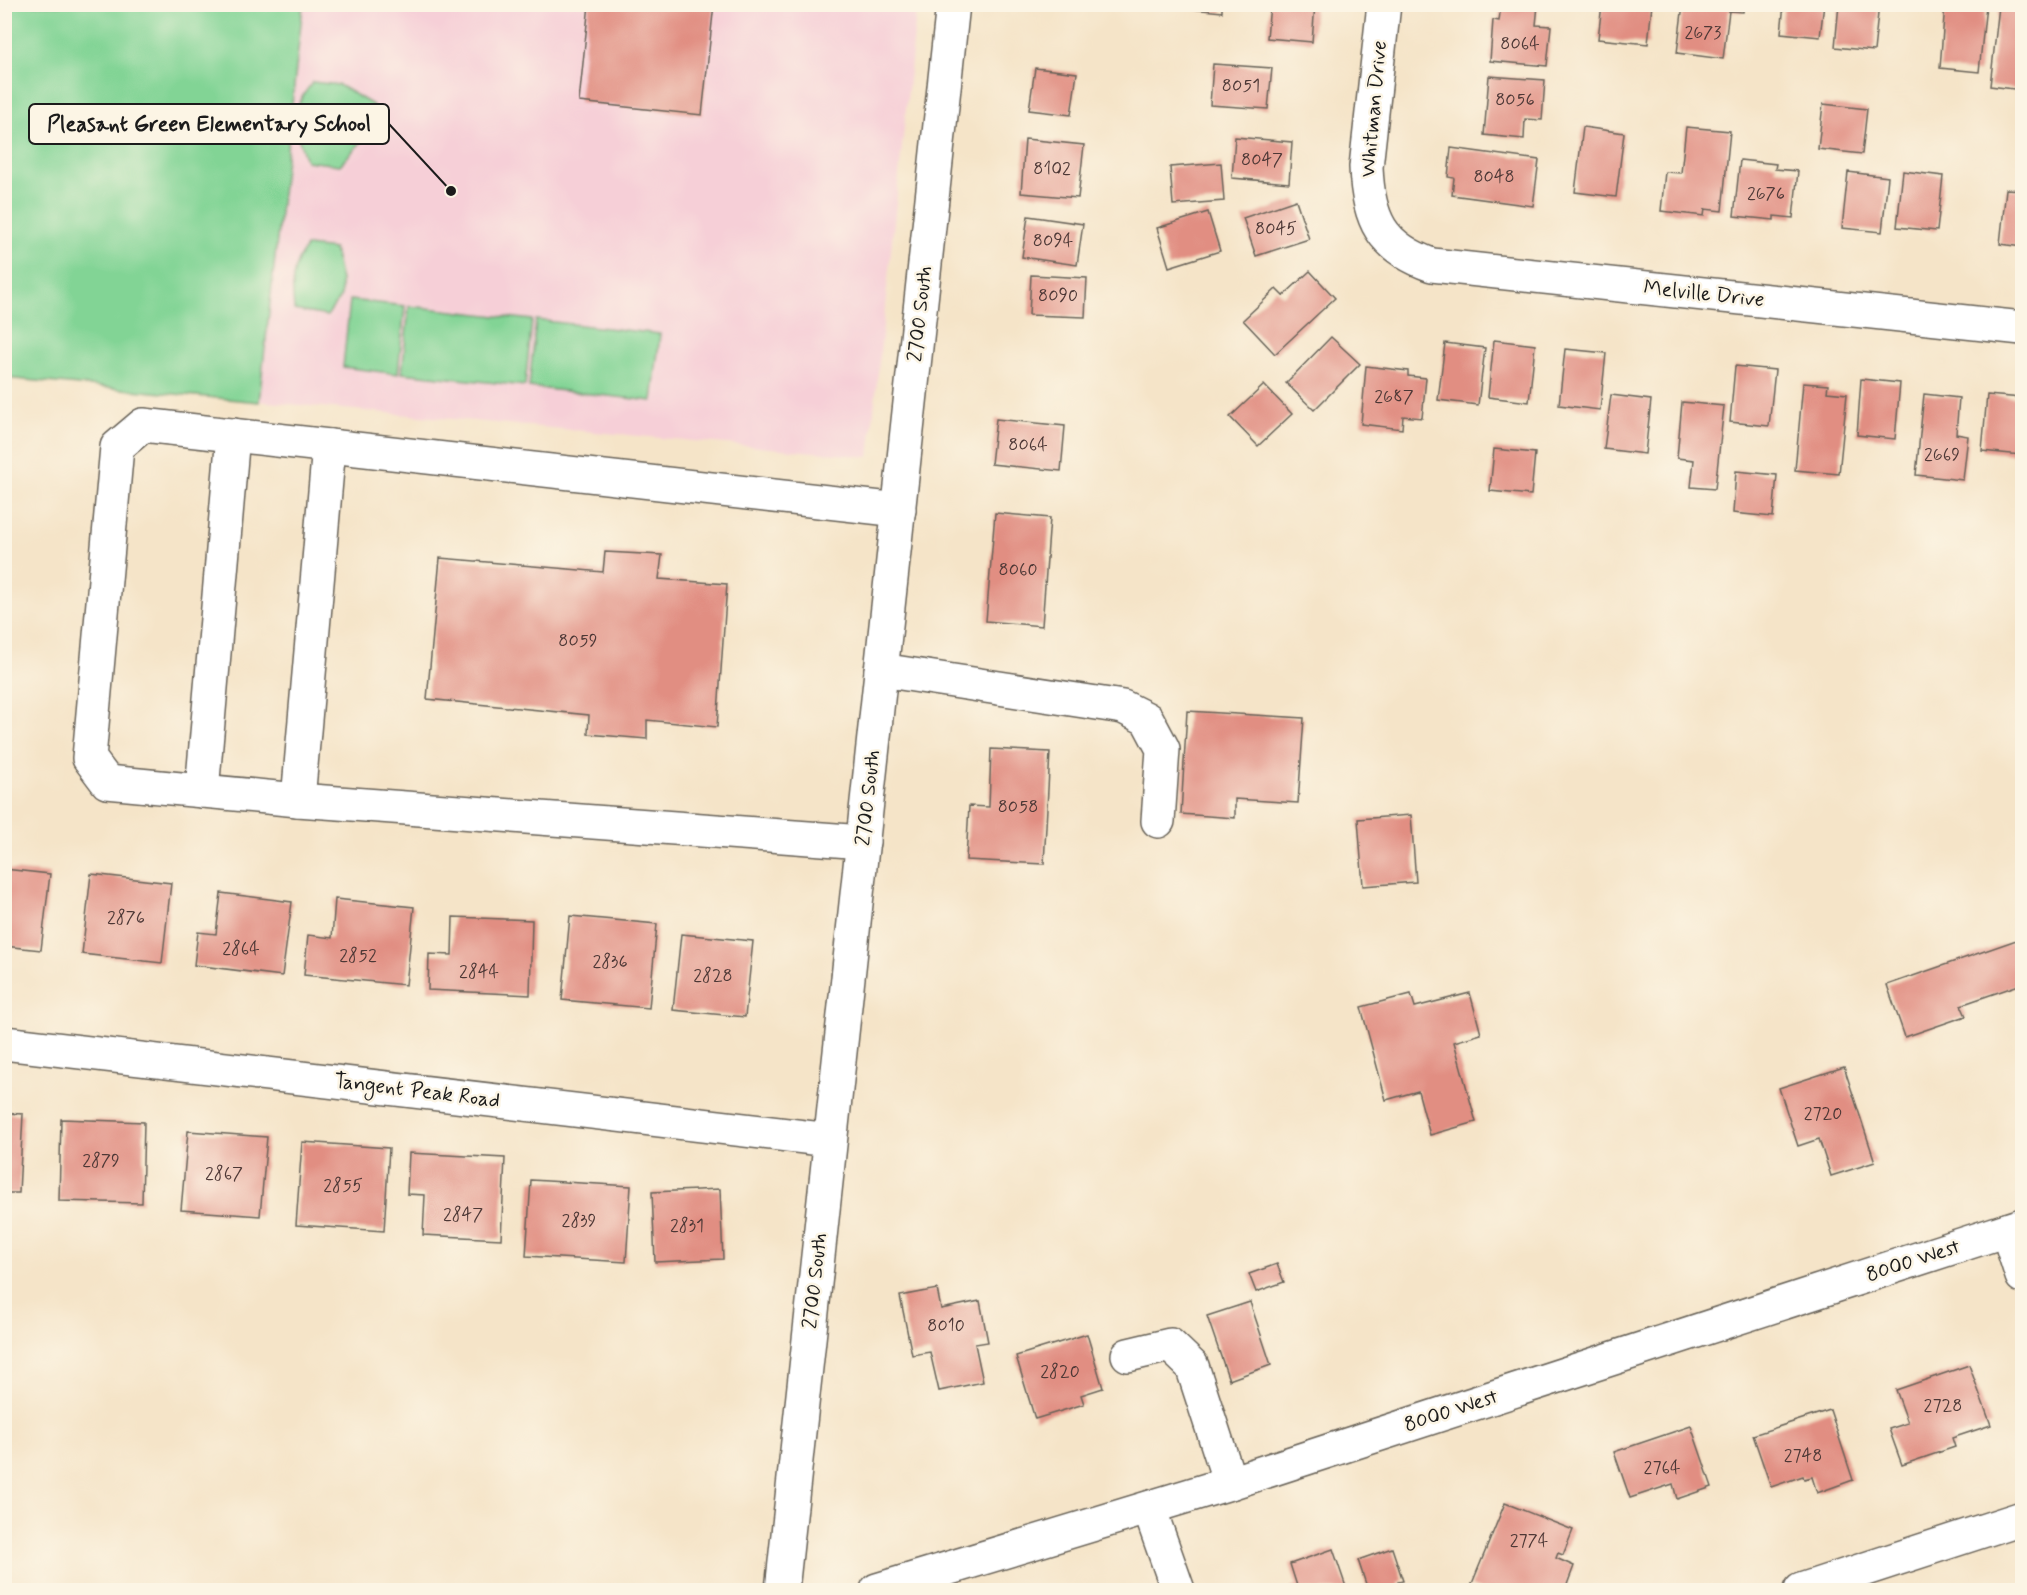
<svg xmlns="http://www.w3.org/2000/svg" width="2027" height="1595" font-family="Mynerve,sans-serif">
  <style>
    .built { fill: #f6cfd7 }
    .green { fill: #82d495; stroke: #4f7858; stroke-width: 1.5 }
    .building { fill: #e18e82 }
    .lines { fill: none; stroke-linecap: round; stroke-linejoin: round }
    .minor-casing { stroke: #686258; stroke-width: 36 }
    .minor { stroke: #fff; stroke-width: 33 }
    .labels { text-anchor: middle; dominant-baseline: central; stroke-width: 5; stroke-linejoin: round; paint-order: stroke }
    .number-label { font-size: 18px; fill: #4d3836 }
    .street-label { font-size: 21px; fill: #1c1c1c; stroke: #fcf5e5 }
    .leader { fill: none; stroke: #1c1c1c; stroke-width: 2 }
    .callout-dot { fill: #1c1c1c; stroke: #fcf5e5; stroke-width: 2 }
    .callout { fill: #fcf5e5; stroke: #1c1c1c; stroke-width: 2 }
    .callout-label { font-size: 22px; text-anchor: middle; font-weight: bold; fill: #1c1c1c }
  </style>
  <rect width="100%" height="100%" fill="#fcf5e5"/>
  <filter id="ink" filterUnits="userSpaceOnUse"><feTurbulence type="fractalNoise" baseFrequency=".0167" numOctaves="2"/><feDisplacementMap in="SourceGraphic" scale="12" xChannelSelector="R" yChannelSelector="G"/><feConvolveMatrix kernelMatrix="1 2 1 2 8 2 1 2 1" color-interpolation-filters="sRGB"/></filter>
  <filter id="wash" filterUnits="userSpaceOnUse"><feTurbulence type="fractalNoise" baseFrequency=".008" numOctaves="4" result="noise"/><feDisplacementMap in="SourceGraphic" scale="24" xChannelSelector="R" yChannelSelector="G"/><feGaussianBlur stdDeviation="1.35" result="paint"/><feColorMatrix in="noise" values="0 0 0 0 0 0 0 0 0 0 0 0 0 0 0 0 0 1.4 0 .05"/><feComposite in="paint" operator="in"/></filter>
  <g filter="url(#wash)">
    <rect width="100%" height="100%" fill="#f5e4c8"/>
    <polygon class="built" points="4,5 917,5 869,457 5,378"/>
    <g class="green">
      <polygon points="4,5 303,5 259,402 5,378"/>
      <path d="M 313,82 L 339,85 L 373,105 L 375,127 L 340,165 L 306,161 C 294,127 288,111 313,82 Z"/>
      <path d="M 307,246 L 334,249 L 341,280 L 341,296 L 327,316 L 294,310 C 292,284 290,267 307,246 Z"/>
      <polygon points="350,300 405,306 398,374 343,367"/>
      <polygon points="409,306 532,320 525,386 402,373"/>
      <polygon points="536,320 660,334 652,401 529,387"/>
    </g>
    <g id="blocks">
      <g class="building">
        <polygon points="589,4 714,4 702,115 579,102"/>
        <polygon points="1182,4 1222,4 1222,12 1182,8"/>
        <polygon points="1270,4 1315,4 1312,42 1267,38"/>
        <polygon points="1501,4 1538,5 1536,25 1551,26 1547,66 1490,61 1493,20 1499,21"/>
        <polygon points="1602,4 1652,4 1648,44 1598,39"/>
        <polygon points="1683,4 1744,4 1743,12 1729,11 1723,59 1677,53"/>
        <polygon points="1784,4 1824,4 1820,37 1781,33"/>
        <polygon points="1839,4 1879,4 1874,51 1835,47"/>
        <polygon points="1945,4 1986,5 1979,72 1940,68"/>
        <polygon points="2015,4 2022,4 2022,90 1990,86 1999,6 2015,8"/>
        <polygon points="1213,64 1272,68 1268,109 1210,105"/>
        <polygon points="1035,68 1077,73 1071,115 1029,110"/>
        <polygon points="1489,76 1545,80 1542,120 1525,119 1524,139 1484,135"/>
        <polygon points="1823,104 1867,109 1862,154 1818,149"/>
        <polygon points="1583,127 1624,133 1616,197 1575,192"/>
        <polygon points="1686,127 1730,131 1722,211 1705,209 1704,216 1661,211 1665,172 1681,173"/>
        <polygon points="1235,137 1292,142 1289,183 1232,178"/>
        <polygon points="1025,139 1084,145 1078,198 1021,193"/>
        <polygon points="1451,148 1539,160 1533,206 1452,195 1454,178 1448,177"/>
        <polygon points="1740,160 1776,164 1775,169 1798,171 1793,218 1774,216 1774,220 1734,216"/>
        <polygon points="1221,163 1224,201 1173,205 1170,167"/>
        <polygon points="1903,171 1943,176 1937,231 1897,227"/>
        <polygon points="1848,172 1888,177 1882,232 1842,228"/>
        <polygon points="2006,189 2022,190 2022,247 2000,244"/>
        <polygon points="1296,200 1309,239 1256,256 1243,218"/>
        <polygon points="1208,212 1220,251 1169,267 1157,228"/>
        <polygon points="1028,216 1083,224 1077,265 1022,257"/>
        <polygon points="1310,271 1335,298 1275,354 1243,320 1276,289 1283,296"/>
        <polygon points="1031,275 1087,278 1085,317 1029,315"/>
        <polygon points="1331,337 1360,364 1314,410 1286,383"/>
        <polygon points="1494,340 1535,345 1529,402 1488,397"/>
        <polygon points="1445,343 1485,348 1478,405 1438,400"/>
        <polygon points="1565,349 1606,353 1600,410 1559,405"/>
        <polygon points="1366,366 1408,371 1408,376 1426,378 1422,418 1403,416 1402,429 1361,424"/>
        <polygon points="1735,366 1775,370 1769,426 1730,422"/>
        <polygon points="1861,379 1900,383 1895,439 1857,435"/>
        <polygon points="1803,383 1828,385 1827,392 1847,394 1839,474 1795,470"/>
        <polygon points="1264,385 1292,414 1258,446 1230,417"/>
        <polygon points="1924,394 1959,398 1956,434 1968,436 1963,480 1916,475"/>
        <polygon points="1611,395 1651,400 1645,454 1604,449"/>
        <polygon points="1987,395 2022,398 2021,455 1982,451"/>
        <polygon points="1682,402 1724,406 1715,489 1691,487 1694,460 1677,458"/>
        <polygon points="996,419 1065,426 1061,471 991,464"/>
        <polygon points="1494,449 1535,453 1531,495 1490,491"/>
        <polygon points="1736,471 1777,475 1773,517 1733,513"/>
        <polygon points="995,513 1050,518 1042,626 986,621"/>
        <polygon points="605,552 662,555 659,579 727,584 717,727 647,720 647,739 588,734 589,715 427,699 440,558 603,572"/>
        <polygon points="1187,711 1304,718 1298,803 1235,799 1235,818 1181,814"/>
        <polygon points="991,749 1050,752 1044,864 966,860 969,806 989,807"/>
        <polygon points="1411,815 1416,882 1363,886 1358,819"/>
        <polygon points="4,869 50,874 41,950 4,946"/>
        <polygon points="91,874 171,883 162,963 82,954"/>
        <polygon points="221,893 292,902 282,976 194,965 198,932 216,934"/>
        <polygon points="335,899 414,907 406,985 304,975 308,935 332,938"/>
        <polygon points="570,916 657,924 649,1008 562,1000"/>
        <polygon points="453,917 532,920 530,995 428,990 429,954 452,955"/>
        <polygon points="681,934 753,941 745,1017 673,1010"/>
        <polygon points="2022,938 2022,984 1961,1005 1966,1016 1905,1037 1887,985"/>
        <polygon points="1470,993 1481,1034 1454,1042 1476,1122 1430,1135 1418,1091 1386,1100 1361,1007 1411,994 1415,1007"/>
        <polygon points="1844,1067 1875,1162 1831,1176 1819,1139 1798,1146 1779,1088"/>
        <polygon points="4,1113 23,1114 19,1193 4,1193"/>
        <polygon points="61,1119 144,1122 142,1203 59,1201"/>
        <polygon points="188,1131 267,1137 260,1216 181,1210"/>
        <polygon points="302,1142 389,1148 384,1231 296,1225"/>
        <polygon points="409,1153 505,1158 501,1239 423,1235 425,1195 407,1194"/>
        <polygon points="531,1180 631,1186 626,1262 526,1256"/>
        <polygon points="720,1189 723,1259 655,1262 652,1192"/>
        <polygon points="1277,1264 1284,1282 1256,1292 1249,1274"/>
        <polygon points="937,1289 941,1309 980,1301 988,1342 975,1344 983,1382 939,1391 930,1352 912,1355 900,1296"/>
        <polygon points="1250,1302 1271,1365 1229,1380 1207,1316"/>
        <polygon points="1087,1334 1103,1388 1081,1395 1084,1404 1035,1419 1016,1356"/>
        <polygon points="1969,1365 1991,1425 1952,1438 1955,1447 1902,1465 1889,1429 1908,1423 1896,1390"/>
        <polygon points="1830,1410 1853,1480 1817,1493 1812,1477 1804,1479 1803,1476 1771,1487 1753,1435"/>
        <polygon points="1691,1426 1712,1487 1677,1499 1673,1484 1630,1498 1614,1452"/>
        <polygon points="1505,1503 1573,1530 1563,1555 1558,1553 1556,1558 1574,1566 1565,1590 1481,1590 1471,1586"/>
        <polygon points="1392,1548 1403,1581 1398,1582 1401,1590 1368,1590 1358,1560"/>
        <polygon points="1333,1549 1347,1590 1292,1590 1291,1588 1297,1586 1290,1564"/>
      </g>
    </g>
  </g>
  <g filter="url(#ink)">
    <use href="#blocks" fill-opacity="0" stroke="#686258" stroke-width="1.5"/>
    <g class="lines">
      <defs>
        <g id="minor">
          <path d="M 1384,4 L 1366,167 C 1368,219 1381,247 1432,265 L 2022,328"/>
          <polyline points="881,670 1123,707 1147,719 1163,749 1158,821"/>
          <polyline points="202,791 233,435"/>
          <polyline points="298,800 329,446"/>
          <polyline points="863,842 298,800 107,782 89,758 117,447 143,425 899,510"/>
          <polyline points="4,1043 830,1140"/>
          <polyline points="2007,1230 2022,1276"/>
          <polyline points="1128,1355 1170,1345 1192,1366 1230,1483"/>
          <polyline points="1149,1508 1178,1590"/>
          <polyline points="782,1590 953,4"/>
          <polyline points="877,1590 1230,1483 2022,1225"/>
          <polyline points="1801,1590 2022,1518"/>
        </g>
      </defs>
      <use href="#minor" class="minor-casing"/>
      <use href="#minor" class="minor"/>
    </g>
  </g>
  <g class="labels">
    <g class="number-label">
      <text x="1703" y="33">2673</text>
      <text x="1520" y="44">8064</text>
      <text x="1241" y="86">8051</text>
      <text x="1515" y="100">8056</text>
      <text x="1262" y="160">8047</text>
      <text x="1052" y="169">8102</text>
      <text x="1494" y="177">8048</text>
      <text x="1766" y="194">2676</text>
      <text x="1276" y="229">8045</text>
      <text x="1053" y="241">8094</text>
      <text x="1058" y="296">8090</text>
      <text x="1394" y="397">2687</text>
      <text x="1028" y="445">8064</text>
      <text x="1942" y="455">2669</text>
      <text x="1018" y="570">8060</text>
      <text x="578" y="641">8059</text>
      <text x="1018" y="807">8058</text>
      <text x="126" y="918">2876</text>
      <text x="241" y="949">2864</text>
      <text x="358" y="956">2852</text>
      <text x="610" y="962">2836</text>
      <text x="479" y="972">2844</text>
      <text x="713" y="976">2828</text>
      <text x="1823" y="1114">2720</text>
      <text x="101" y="1161">2879</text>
      <text x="224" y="1174">2867</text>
      <text x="343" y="1186">2855</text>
      <text x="463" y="1215">2847</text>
      <text x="579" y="1221">2839</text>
      <text x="687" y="1226">2831</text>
      <text x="946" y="1326">8010</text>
      <text x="1060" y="1372">2820</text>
      <text x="1943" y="1406">2728</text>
      <text x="1803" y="1456">2748</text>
      <text x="1662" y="1468">2764</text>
      <text x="1529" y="1541">2774</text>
    </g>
    <g class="street-label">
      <text transform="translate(1374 109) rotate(-85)">Whitman Drive</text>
      <text transform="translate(1704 294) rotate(6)">Melville Drive</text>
      <text transform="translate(920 314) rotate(-84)">2700 South</text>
      <text transform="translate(868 798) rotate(-84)">2700 South</text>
      <text transform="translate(417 1091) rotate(7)">Tangent Peak Road</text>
      <text transform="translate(1913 1261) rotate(-18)">8000 West</text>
      <text transform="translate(815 1281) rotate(-84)">2700 South</text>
      <text transform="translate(1451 1411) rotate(-18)">8000 West</text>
    </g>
  </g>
  <path class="leader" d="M451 191L389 124"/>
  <circle class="callout-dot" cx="451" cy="191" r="6"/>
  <rect class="callout" x="29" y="104" width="360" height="40" rx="6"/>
  <g class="callout-label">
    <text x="209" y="131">Pleasant Green Elementary School</text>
  </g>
  <rect width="2027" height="1595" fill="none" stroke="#fcf5e5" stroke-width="24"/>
</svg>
